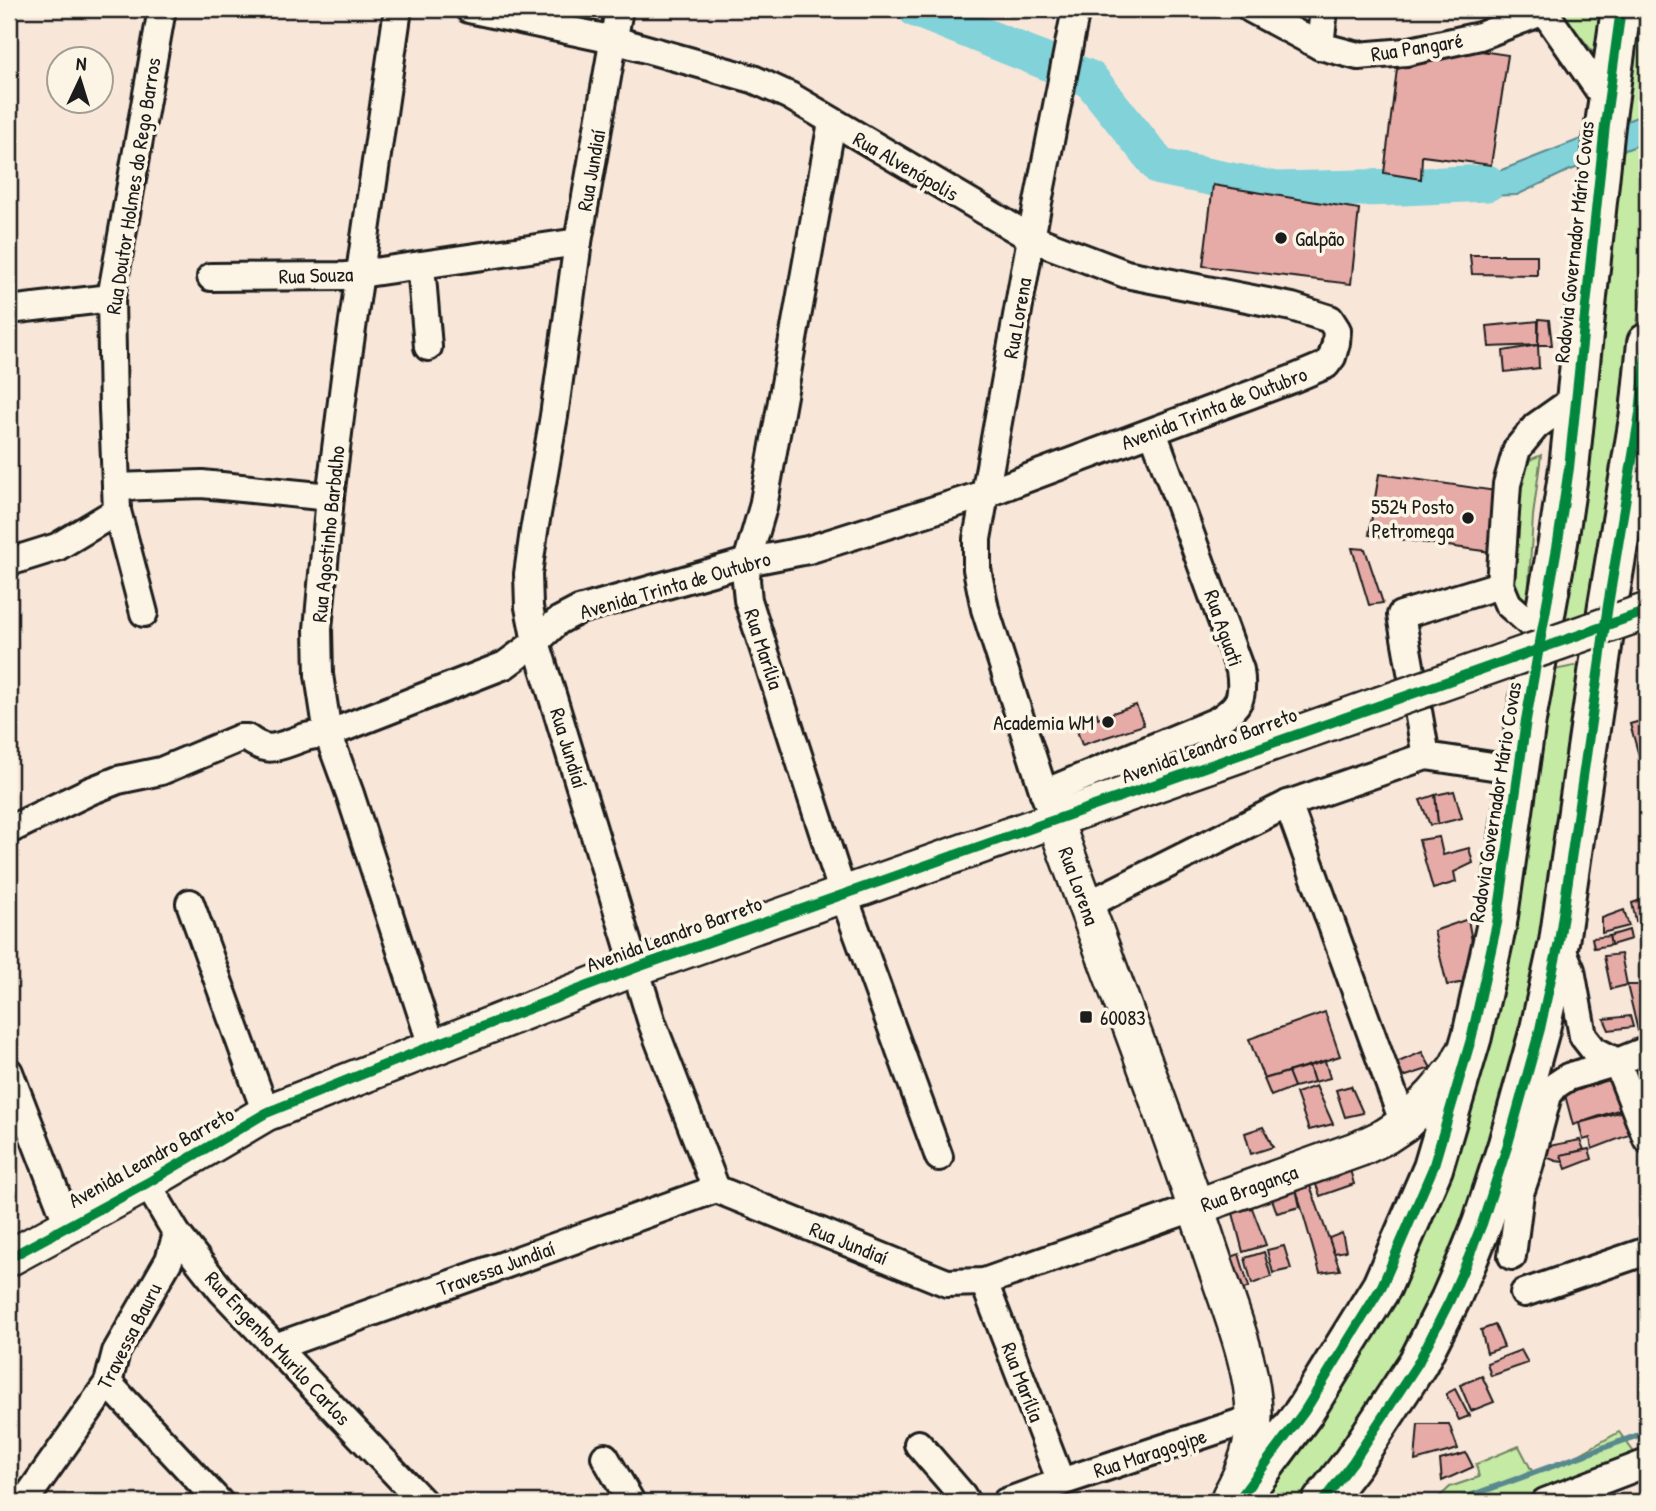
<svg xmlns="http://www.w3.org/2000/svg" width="1656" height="1511" font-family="'Patrick Hand',sans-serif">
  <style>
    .green { fill: #c4eaa4; stroke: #708360; stroke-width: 2 }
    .water { fill: #81d2d9; stroke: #59898d; stroke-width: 2 }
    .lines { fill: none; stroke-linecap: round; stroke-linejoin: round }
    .stream { stroke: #59898d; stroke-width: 6 }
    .river { stroke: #81d2d9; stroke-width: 37 }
    .building { fill: #e6aba7; stroke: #1c1c1c; stroke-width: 2 }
    .minor-casing { stroke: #1c1c1c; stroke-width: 32 }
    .major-casing { stroke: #1c1c1c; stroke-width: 40 }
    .highway-casing { stroke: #1c1c1c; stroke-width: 44 }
    .minor { stroke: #fcf5e5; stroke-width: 26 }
    .major { stroke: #fcf5e5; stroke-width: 35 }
    .highway { stroke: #fcf5e5; stroke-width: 38 }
    .major-bridge-casing { stroke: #1c1c1c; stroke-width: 40; stroke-linecap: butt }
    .major-bridge { stroke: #fcf5e5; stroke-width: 35 }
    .cycleway-casing { stroke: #fcf5e5; stroke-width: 15 }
    .cycleway { stroke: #00873e; stroke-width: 10 }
    .poi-dot { fill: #1c1c1c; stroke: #fcf5e5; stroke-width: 2.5 }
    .labels { text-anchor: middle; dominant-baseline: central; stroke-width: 7; stroke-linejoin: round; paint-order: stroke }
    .street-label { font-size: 21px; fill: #1c1c1c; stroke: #fcf5e5 }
    .poi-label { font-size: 21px; fill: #1c1c1c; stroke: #fcf5e5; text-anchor: start }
  </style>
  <rect width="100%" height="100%" fill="#f8e6d9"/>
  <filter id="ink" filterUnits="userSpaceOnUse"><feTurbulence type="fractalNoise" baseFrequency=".0143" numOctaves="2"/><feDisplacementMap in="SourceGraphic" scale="14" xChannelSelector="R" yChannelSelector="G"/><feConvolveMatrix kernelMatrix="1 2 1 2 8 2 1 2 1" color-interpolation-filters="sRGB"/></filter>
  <g filter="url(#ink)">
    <g class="green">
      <polygon points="1558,9 1602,9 1597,57"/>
      <polygon points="1639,9 1647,9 1647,252 1596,618 1555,626 1622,159"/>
      <polygon points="1541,455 1533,516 1527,617 1505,583 1517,476 1527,461"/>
      <polygon points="1589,663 1565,822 1514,1077 1465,1232 1400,1356 1346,1443 1303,1502 1248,1502 1408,1253 1549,671"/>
      <polygon points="1619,1432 1633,1451 1626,1474 1552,1492 1524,1502 1434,1502 1450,1487 1479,1477 1476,1464 1519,1446 1533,1473 1564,1463"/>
    </g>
    <polygon class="water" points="1647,113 1647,142 1568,171 1517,195 1435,197 1439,178 1494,173"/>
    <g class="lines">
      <polyline class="stream" points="1453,1502 1647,1432"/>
      <polyline class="river" points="916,9 1090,79 1160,167 1276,190 1402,187 1487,183"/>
    </g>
    <g class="building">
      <polygon points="1474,50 1508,55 1491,165 1422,156 1421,179 1384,173 1397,69"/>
      <polygon points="1213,185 1359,209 1351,284 1203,266"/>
      <polygon points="1470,255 1537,255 1537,275 1472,274"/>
      <polygon points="1539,319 1549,320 1552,345 1538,345"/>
      <polygon points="1538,321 1538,345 1489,347 1487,326"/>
      <polygon points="1538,345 1539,368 1505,372 1503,351"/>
      <polygon points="1379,474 1503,492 1498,553 1369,535"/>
      <polygon points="1352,548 1365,549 1383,603 1369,605"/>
      <polygon points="1136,705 1144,725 1082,745 1073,719 1097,713 1098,718"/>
      <polygon points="1647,719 1647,784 1630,724"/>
      <polygon points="1454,791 1462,818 1438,824 1435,795"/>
      <polygon points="1435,795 1438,824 1430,825 1420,800"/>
      <polygon points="1439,837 1443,855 1469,848 1473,863 1454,872 1456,882 1433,889 1419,840"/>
      <polygon points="1647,898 1647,920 1645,917 1636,921 1632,903"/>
      <polygon points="1624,910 1629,926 1602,933 1602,918"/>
      <polygon points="1468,919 1473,947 1466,982 1447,985 1434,931"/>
      <polygon points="1629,930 1631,939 1611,945 1609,936"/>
      <polygon points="1609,936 1611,945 1594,948 1592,938"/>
      <polygon points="1621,954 1627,985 1611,989 1604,956"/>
      <polygon points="1627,985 1647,985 1647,1037 1640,1039"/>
      <polygon points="1325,1012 1340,1056 1264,1079 1249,1039"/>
      <polygon points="1630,1016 1633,1027 1609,1030 1604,1019"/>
      <polygon points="1422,1052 1431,1068 1403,1077 1396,1063"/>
      <polygon points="1325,1061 1330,1078 1314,1082 1309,1066"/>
      <polygon points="1309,1066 1314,1082 1294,1087 1288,1072"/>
      <polygon points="1288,1072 1294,1087 1271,1096 1264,1079"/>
      <polygon points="1612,1078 1621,1109 1573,1125 1565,1095"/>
      <polygon points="1316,1086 1333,1124 1309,1130 1296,1093"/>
      <polygon points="1351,1086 1363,1113 1345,1117 1336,1090"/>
      <polygon points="1623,1111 1634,1133 1592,1149 1590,1138 1583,1140 1579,1123"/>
      <polygon points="1263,1127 1273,1147 1251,1154 1245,1133"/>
      <polygon points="1580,1140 1584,1150 1561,1155 1564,1162 1556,1161 1546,1157 1549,1146"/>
      <polygon points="1589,1149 1592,1159 1566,1169 1561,1155"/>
      <polygon points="1349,1166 1354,1184 1320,1196 1314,1179"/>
      <polygon points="1309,1183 1334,1253 1340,1270 1320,1273 1296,1189"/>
      <polygon points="1296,1189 1300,1207 1277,1213 1272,1199"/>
      <polygon points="1252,1208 1266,1245 1243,1252 1233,1213"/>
      <polygon points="1342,1233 1346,1251 1334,1253 1329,1238"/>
      <polygon points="1284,1246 1291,1269 1273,1273 1267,1250"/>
      <polygon points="1264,1252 1271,1277 1252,1284 1245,1258"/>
      <polygon points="1239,1254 1249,1287 1240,1291 1229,1258"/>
      <polygon points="1495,1325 1504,1347 1487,1353 1481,1330"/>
      <polygon points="1521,1350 1528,1363 1491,1376 1487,1363"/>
      <polygon points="1482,1376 1494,1402 1471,1411 1460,1385"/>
      <polygon points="1455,1389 1469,1416 1459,1420 1446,1394"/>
      <polygon points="1418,1424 1449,1424 1458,1449 1415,1461"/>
      <polygon points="1466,1453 1473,1467 1442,1481 1440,1460"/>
    </g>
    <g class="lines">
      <defs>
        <g id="minor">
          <polyline points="398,9 345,377 330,497 318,629 319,675 328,734 350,794 432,1046"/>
          <polyline points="619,9 578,242 554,416 534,531 528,574 529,607 536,642 652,1023 716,1189 947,1283 984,1282 1196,1207"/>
          <polyline points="1251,9 1320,46 1358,56 1406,52 1480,36 1544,11 1545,9"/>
          <polyline points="1544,11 1608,103"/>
          <polyline points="1320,46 1324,9"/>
          <polyline points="832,122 763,507 747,562 746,580 748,600 843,894 939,1157"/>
          <polyline points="211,277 346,276 421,265"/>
          <polyline points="9,310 111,298"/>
          <polyline points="428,347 421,265 578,242"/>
          <polyline points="116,487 202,484 330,497"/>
          <polyline points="9,562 57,547 117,511"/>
          <polyline points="144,613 117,511 113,409 111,298 162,9"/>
          <polyline points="1542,634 1508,604 1500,585 1507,484 1517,449 1536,426 1577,397"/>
          <polyline points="1426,756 1401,615 1500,585"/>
          <path d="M 1044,793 L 1217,721 C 1240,706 1244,698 1240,670 L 1153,432"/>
          <polyline points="1288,804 1404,1124"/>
          <polyline points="1055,821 1044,793 985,609 977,569 977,539 1031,238 1076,9"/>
          <path d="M 9,830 L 90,791 L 118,780 L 161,771 L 240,738 L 247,738 C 268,754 277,747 300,739 C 308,735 319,735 328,734 L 505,665 L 536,642 L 558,621 L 579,610 L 747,562 L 808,550 L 985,494 L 1295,378 L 1326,365 L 1332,357 L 1336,343 L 1337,330 L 1330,319 L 1292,307 L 1126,274 L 1031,238 L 790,96 L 753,79 L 614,40 L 469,9"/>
          <polyline points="190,903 266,1113"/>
          <polyline points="1085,906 1288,804 1426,756 1519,770"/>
          <polyline points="1559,942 1571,970 1583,1036 1594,1050 1617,1062"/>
          <polyline points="1617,1062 1647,1139"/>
          <polyline points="9,1072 68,1225"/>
          <polyline points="147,1183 177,1234 222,1291 423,1502"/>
          <polyline points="1512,1256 1520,1193 1529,1167 1548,1095 1556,1085 1568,1077 1617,1062 1647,1050"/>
          <polyline points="984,1282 1061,1482"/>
          <polyline points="1524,1293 1647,1251"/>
          <polyline points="275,1347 716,1189"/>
          <polyline points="108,1383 219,1502"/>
          <polyline points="918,1444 962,1495 966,1502"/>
          <polyline points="605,1457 631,1502"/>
          <polyline points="24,1502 108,1383 116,1352 169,1260 177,1234"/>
          <polyline points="1006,1502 1061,1482 1254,1418"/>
          <polyline points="1545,1502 1647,1463"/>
        </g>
        <g id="major">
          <path d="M 1055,821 C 1106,963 1162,1103 1209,1247 C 1225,1297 1254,1363 1254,1416 C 1254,1444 1244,1472 1230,1496"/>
          <polyline points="1196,1207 1361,1148 1386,1136 1404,1124 1433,1095 1456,1068 1462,1056"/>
          <polyline points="9,1258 147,1183 266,1113 300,1100 635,968 1379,705"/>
        </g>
        <g id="highway">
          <polyline points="1237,1502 1304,1412 1382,1286 1433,1168 1472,1036 1497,923 1526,720 1558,542 1569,468 1605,125 1621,9"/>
          <polyline points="1322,1502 1353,1462 1418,1363 1450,1300 1468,1259 1482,1224 1508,1144 1540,1029 1559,942 1608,605 1640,413 1647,343"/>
        </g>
      </defs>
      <use href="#minor" class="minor-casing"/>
      <use href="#major" class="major-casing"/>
      <use href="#highway" class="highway-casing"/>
      <use href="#minor" class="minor"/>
      <use href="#major" class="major"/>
      <use href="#highway" class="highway"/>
      <defs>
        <polyline id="major-bridge" points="1379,705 1647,611"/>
      </defs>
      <use href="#major-bridge" class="major-bridge-casing"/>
      <use href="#major-bridge" class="major-bridge"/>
      <defs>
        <g id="cycleway">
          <polyline points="9,1258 147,1183 266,1113 432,1046 635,968 1647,611"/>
          <polyline points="1237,1502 1304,1412 1382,1286 1433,1168 1472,1036 1497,923 1526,720 1558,542 1569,468 1605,125 1621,9"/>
          <polyline points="1322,1502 1353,1462 1418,1363 1450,1300 1468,1259 1482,1224 1508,1144 1540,1029 1559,942 1608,605 1640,413 1647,343"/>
        </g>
      </defs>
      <use href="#cycleway" class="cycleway-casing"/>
      <use href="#cycleway" class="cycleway"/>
    </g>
  </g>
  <g class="poi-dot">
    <circle cx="1281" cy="238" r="7"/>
    <circle cx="1468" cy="518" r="7"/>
    <circle cx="1108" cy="722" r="7"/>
    <rect x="1079" y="1010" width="14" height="14" rx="3.5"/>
  </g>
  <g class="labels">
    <g class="street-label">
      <text transform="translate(1417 47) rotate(-9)">Rua Pangaré</text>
      <text transform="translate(906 166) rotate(30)">Rua Alvenópolis</text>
      <text transform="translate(591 170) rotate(-80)">Rua Jundiaí</text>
      <text transform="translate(133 186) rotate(-81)">Rua Doutor Holmes do Rego Barros</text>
      <text transform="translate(1574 242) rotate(-84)">Rodovia Governador Mário Covas</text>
      <text transform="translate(316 275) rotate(-2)">Rua Souza</text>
      <text transform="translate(1017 318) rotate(-80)">Rua Lorena</text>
      <text transform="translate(1214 408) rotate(-21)">Avenida Trinta de Outubro</text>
      <text transform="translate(328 534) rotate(-84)">Rua Agostinho Barbalho</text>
      <text transform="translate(675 585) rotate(-16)">Avenida Trinta de Outubro</text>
      <text transform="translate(1224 628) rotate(71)">Rua Aguati</text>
      <text transform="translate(764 649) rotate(72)">Rua Marília</text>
      <text transform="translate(1209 745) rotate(-20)">Avenida Leandro Barreto</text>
      <text transform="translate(569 748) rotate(73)">Rua Jundiaí</text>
      <text transform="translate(1495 802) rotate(-81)">Rodovia Governador Mário Covas</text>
      <text transform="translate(1079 886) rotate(70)">Rua Lorena</text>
      <text transform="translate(674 934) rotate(-20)">Avenida Leandro Barreto</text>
      <text transform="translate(151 1157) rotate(-29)">Avenida Leandro Barreto</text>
      <text transform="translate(1249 1188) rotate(-20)">Rua Bragança</text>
      <text transform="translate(849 1243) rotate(22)">Rua Jundiaí</text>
      <text transform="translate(496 1268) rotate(-20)">Travessa Jundiaí</text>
      <text transform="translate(129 1336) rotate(-63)">Travessa Bauru</text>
      <text transform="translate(278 1348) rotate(47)">Rua Engenho Murilo Carlos</text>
      <text transform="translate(1023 1382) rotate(69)">Rua Marília</text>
      <text transform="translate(1150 1453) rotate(-18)">Rua Maragogipe</text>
    </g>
    <g class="poi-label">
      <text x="1295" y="238">Galpão</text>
      <text x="1454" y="506" text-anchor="end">5524 Posto<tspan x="1454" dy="24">Petromega</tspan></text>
      <text x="1094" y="722" text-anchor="end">Academia WM</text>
      <text x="1100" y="1017">60083</text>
    </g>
  </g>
  <rect width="1656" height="1511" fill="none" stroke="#fcf5e5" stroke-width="35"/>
  <rect x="18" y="18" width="1621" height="1476" fill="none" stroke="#1c1c1c" stroke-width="2.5" filter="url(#ink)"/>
  <g transform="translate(80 80) rotate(4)"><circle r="33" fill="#fcf5e5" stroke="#a29e95" stroke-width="2"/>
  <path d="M0-5L12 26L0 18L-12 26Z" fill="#1c1c1c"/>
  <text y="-10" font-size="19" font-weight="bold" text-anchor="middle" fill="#1c1c1c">N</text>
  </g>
</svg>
